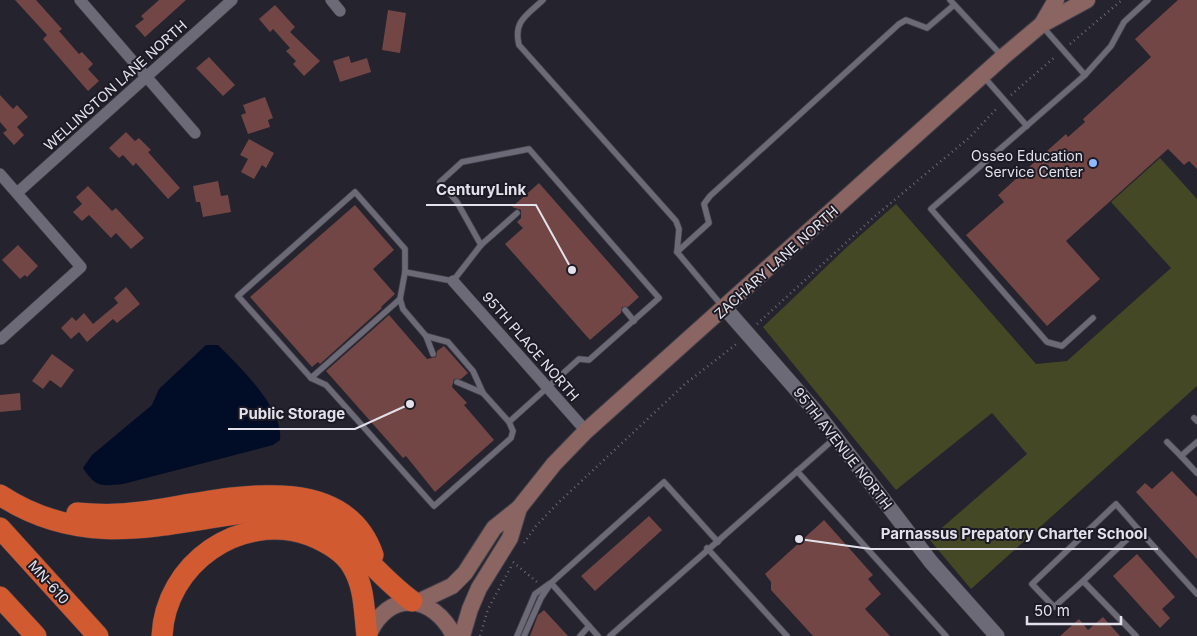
<svg xmlns="http://www.w3.org/2000/svg" width="1197" height="636" font-family="Inter,sans-serif">
  <style>
    .green { fill: #454825 }
    .water { fill: #010c27 }
    .building { fill: #714645 }
    .lines { fill: none; stroke-linecap: round; stroke-linejoin: round }
    .service-casing { stroke: #414049; stroke-width: 7 }
    .minor-casing { stroke: #414049; stroke-width: 12 }
    .tertiary-casing { stroke: #414049; stroke-width: 16 }
    .secondary-casing { stroke: #414049; stroke-width: 18 }
    .motorway-casing { stroke: #414049; stroke-width: 22 }
    .path { stroke: #6b6a74; stroke-width: 2.5; stroke-dasharray: 1 4; stroke-linecap: butt }
    .service { stroke: #6c6a77; stroke-width: 5.5 }
    .minor { stroke: #6c6a77; stroke-width: 11 }
    .tertiary { stroke: #6c6a77; stroke-width: 15 }
    .secondary { stroke: #8b6562; stroke-width: 16 }
    .motorway { stroke: #d25a30; stroke-width: 21 }
    .poi-dot { fill: #90b8fd; stroke: #1c1a24; stroke-width: 2 }
    .labels { text-anchor: middle; dominant-baseline: central; stroke-width: 4; stroke-linejoin: round; paint-order: stroke }
    .street-label { font-size: 14px; fill: #e3e2ea; stroke: #1c1a24 }
    .poi-label { font-size: 14px; fill: #e3e2ea; stroke: #1c1a24; text-anchor: end }
    .leader { fill: none; stroke: #e3e2ea; stroke-width: 2 }
    .callout-dot { fill: #e3e2ea; stroke: #1c1a24; stroke-width: 2 }
    .callout-label { font-size: 15px; text-anchor: middle; font-weight: bold; fill: #e3e2ea; stroke: #1c1a24; stroke-width: 4; stroke-linejoin: round; paint-order: stroke }
  </style>
  <rect width="100%" height="100%" fill="#25232e"/>
  <polygon class="green" points="1160,158 1197,199 1197,386 971,589 929,539 1027,454 992,413 896,490 763,327 847,247 896,204 1036,364 1067,361 1171,268 1111,202"/>
  <path class="water" d="M 206,345 L 218,345 C 239,366 284,409 280,440 L 273,445 L 123,484 C 101,486 96,488 83,468 L 92,455 L 152,405 L 159,389 Z"/>
  <g class="building">
    <polygon points="15,0 36,0 62,29 59,31 79,54 82,52 93,64 88,69 99,81 88,91 43,39 47,35"/>
    <polygon points="159,0 186,0 145,37 135,26 144,19 141,16"/>
    <polygon points="1178,0 1197,0 1197,169 1189,161 1184,165 1168,149 1066,241 1100,279 1047,326 966,235 1004,202 998,195 1066,134 1068,137 1085,122 1083,119 1151,57 1135,39"/>
    <polygon points="275,5 295,27 290,32 320,61 304,76 293,64 296,61 286,51 290,48 273,29 270,32 259,19"/>
    <polygon points="388,10 406,13 400,53 382,50"/>
    <polygon points="349,56 351,63 367,58 371,72 340,82 333,61"/>
    <polygon points="209,57 235,85 223,96 196,68"/>
    <polygon points="0,95 13,109 17,105 28,117 17,127 24,135 14,145 3,133 7,130 0,122"/>
    <polygon points="265,97 273,118 268,120 270,127 248,134 241,115 246,113 243,105"/>
    <polygon points="126,132 135,141 139,138 151,150 148,152 180,188 168,199 136,163 133,166 123,155 119,158 109,148"/>
    <polygon points="249,139 274,153 266,168 262,165 254,179 241,172 248,159 240,155"/>
    <polygon points="218,181 221,196 228,195 231,212 203,217 200,202 196,202 193,186"/>
    <polygon points="539,183 639,297 628,307 622,307 621,313 590,340 505,244 523,228 517,222 521,218 521,210 512,207"/>
    <polygon points="88,186 112,211 116,208 144,238 131,249 116,233 111,238 89,215 82,221 73,212 82,204 76,197"/>
    <polygon points="355,205 394,250 373,269 395,294 381,307 382,308 320,364 318,362 312,367 250,297"/>
    <polygon points="18,245 38,266 27,277 25,275 20,279 2,260"/>
    <polygon points="126,287 140,304 117,323 113,319 87,342 79,332 71,339 61,328 72,317 76,321 84,313 93,324 118,303 114,298"/>
    <polygon points="389,315 427,359 436,357 437,351 444,346 468,373 461,379 454,379 452,387 467,403 464,405 494,440 435,492 406,456 403,458 326,371"/>
    <polygon points="52,354 74,370 61,388 50,380 43,389 32,381"/>
    <polygon points="20,393 21,410 0,412 0,395"/>
    <polygon points="1172,471 1197,497 1197,559 1136,492 1145,483 1152,489"/>
    <polygon points="649,516 662,530 595,591 581,576"/>
    <polygon points="824,520 873,575 868,579 881,594 865,609 890,636 813,636 771,590 771,582 765,574"/>
    <polygon points="1137,554 1175,597 1162,609 1170,618 1160,628 1113,576"/>
    <polygon points="544,610 568,636 530,636 538,615"/>
    <polygon points="1103,617 1120,636 1060,636 1079,619 1088,630"/>
  </g>
  <g class="lines">
    <defs>
      <g id="service">
        <path d="M 543,0 C 527,15 513,21 519,45 L 676,221 L 679,229 L 677,252 L 723,307"/>
        <polyline points="950,0 1002,56"/>
        <polyline points="1042,26 1085,75"/>
        <polyline points="984,77 1027,126"/>
        <polyline points="481,245 457,202 440,182 462,162 529,149 659,298 589,360 579,359 509,422"/>
        <polyline points="677,252 709,223 704,204 710,196 899,24 906,20 927,28 954,5"/>
        <polyline points="405,272 400,299 403,309 426,336 433,354"/>
        <polyline points="400,299 311,378 238,296 355,192 405,249 405,272 453,281 481,245 517,213"/>
        <polyline points="625,310 634,321"/>
        <polyline points="1093,318 1062,346 1047,342 931,209 1085,75 1111,46 1124,22 1148,0"/>
        <polyline points="311,378 326,385 434,506 511,438 513,431 509,422 483,393 473,371 448,342 426,336"/>
        <polyline points="457,382 483,393"/>
        <polyline points="1194,418 1197,421"/>
        <polyline points="1167,442 1181,456 1197,442"/>
        <polyline points="1181,456 1197,473"/>
        <polyline points="797,471 946,636"/>
        <polyline points="1138,529 1197,594"/>
        <polyline points="707,548 787,636"/>
        <polyline points="1083,581 1138,529 1116,504 1032,584 1054,607 1083,581 1136,636"/>
        <polyline points="551,583 598,636"/>
        <polyline points="517,636 535,594 549,584"/>
        <polyline points="524,636 541,598 551,583 664,482 718,542"/>
        <polyline points="580,636 589,626"/>
        <polyline points="610,636 835,438"/>
      </g>
      <g id="minor">
        <polyline points="80,0 195,133"/>
        <polyline points="331,0 340,11"/>
        <polyline points="0,174 81,267 1,339"/>
        <polyline points="17,193 232,0"/>
        <polyline points="453,281 586,431"/>
      </g>
      <polyline id="tertiary" points="725,308 817,413 931,562 997,636"/>
      <g id="secondary">
        <polyline points="1042,24 1056,0"/>
        <polyline points="418,602 452,586 465,573 494,528 519,508 554,464 586,431 1003,57 1041,25 1087,0"/>
        <path d="M 368,636 C 388,589 433,594 454,636"/>
        <polyline points="462,636 470,609 479,588 510,538 519,508"/>
      </g>
      <g id="motorway">
        <path d="M 0,495 C 87,552 168,522 262,510 C 345,511 355,559 412,601"/>
        <path d="M 77,513 C 99,515 121,515 142,512 C 212,503 341,463 373,555"/>
        <polyline points="0,528 98,636"/>
        <polyline points="0,597 36,636"/>
        <path d="M 162,636 C 165,564 240,511 309,535 C 324,541 343,551 352,566 C 365,587 364,612 367,636"/>
      </g>
    </defs>
    <use href="#service" class="service-casing"/>
    <use href="#minor" class="minor-casing"/>
    <use href="#tertiary" class="tertiary-casing"/>
    <use href="#secondary" class="secondary-casing"/>
    <use href="#motorway" class="motorway-casing"/>
    <g class="path">
      <polyline points="1070,44 1122,0"/>
      <polyline points="1011,95 1056,56"/>
      <polyline points="757,324 874,217 970,137 998,107"/>
      <polyline points="524,543 536,526 558,503 685,384 739,342"/>
      <polyline points="513,562 537,582"/>
      <polyline points="480,636 488,609 512,565"/>
    </g>
    <use href="#service" class="service"/>
    <use href="#minor" class="minor"/>
    <use href="#tertiary" class="tertiary"/>
    <use href="#secondary" class="secondary"/>
    <use href="#motorway" class="motorway"/>
  </g>
  <circle class="poi-dot" cx="1093" cy="163" r="5"/>
  <g class="labels">
    <g class="street-label">
      <text transform="translate(115 85) rotate(-42)">WELLINGTON LANE NORTH</text>
      <text transform="translate(776 262) rotate(-42)">ZACHARY LANE NORTH</text>
      <text transform="translate(531 346) rotate(49)">95TH PLACE NORTH</text>
      <text transform="translate(843 448) rotate(52)">95TH AVENUE NORTH</text>
      <text transform="translate(49 582) rotate(48)">MN-610</text>
    </g>
    <g class="poi-label">
      <text x="1083" y="155">Osseo Education<tspan x="1083" dy="16">Service Center</tspan></text>
    </g>
  </g>
  <path class="leader" d="M572 270L536 205H426M410 404L355 429H228M799 539L871 549H1158"/>
  <g class="callout-dot">
    <circle cx="572" cy="270" r="5"/>
    <circle cx="410" cy="404" r="5"/>
    <circle cx="799" cy="539" r="5"/>
  </g>
  <g class="callout-label">
    <text x="481" y="195">CenturyLink</text>
    <text x="292" y="419">Public Storage</text>
    <text x="1014" y="539">Parnassus Prepatory Charter School</text>
  </g>
  <path d="M1027 616v8h94v-8" fill="none" stroke="#e3e2ea" stroke-width="2.5"/>
  <text x="1034" y="616" font-size="15" fill="#e3e2ea" stroke="#1c1a24" stroke-width="4" paint-order="stroke">50 m</text>
</svg>
